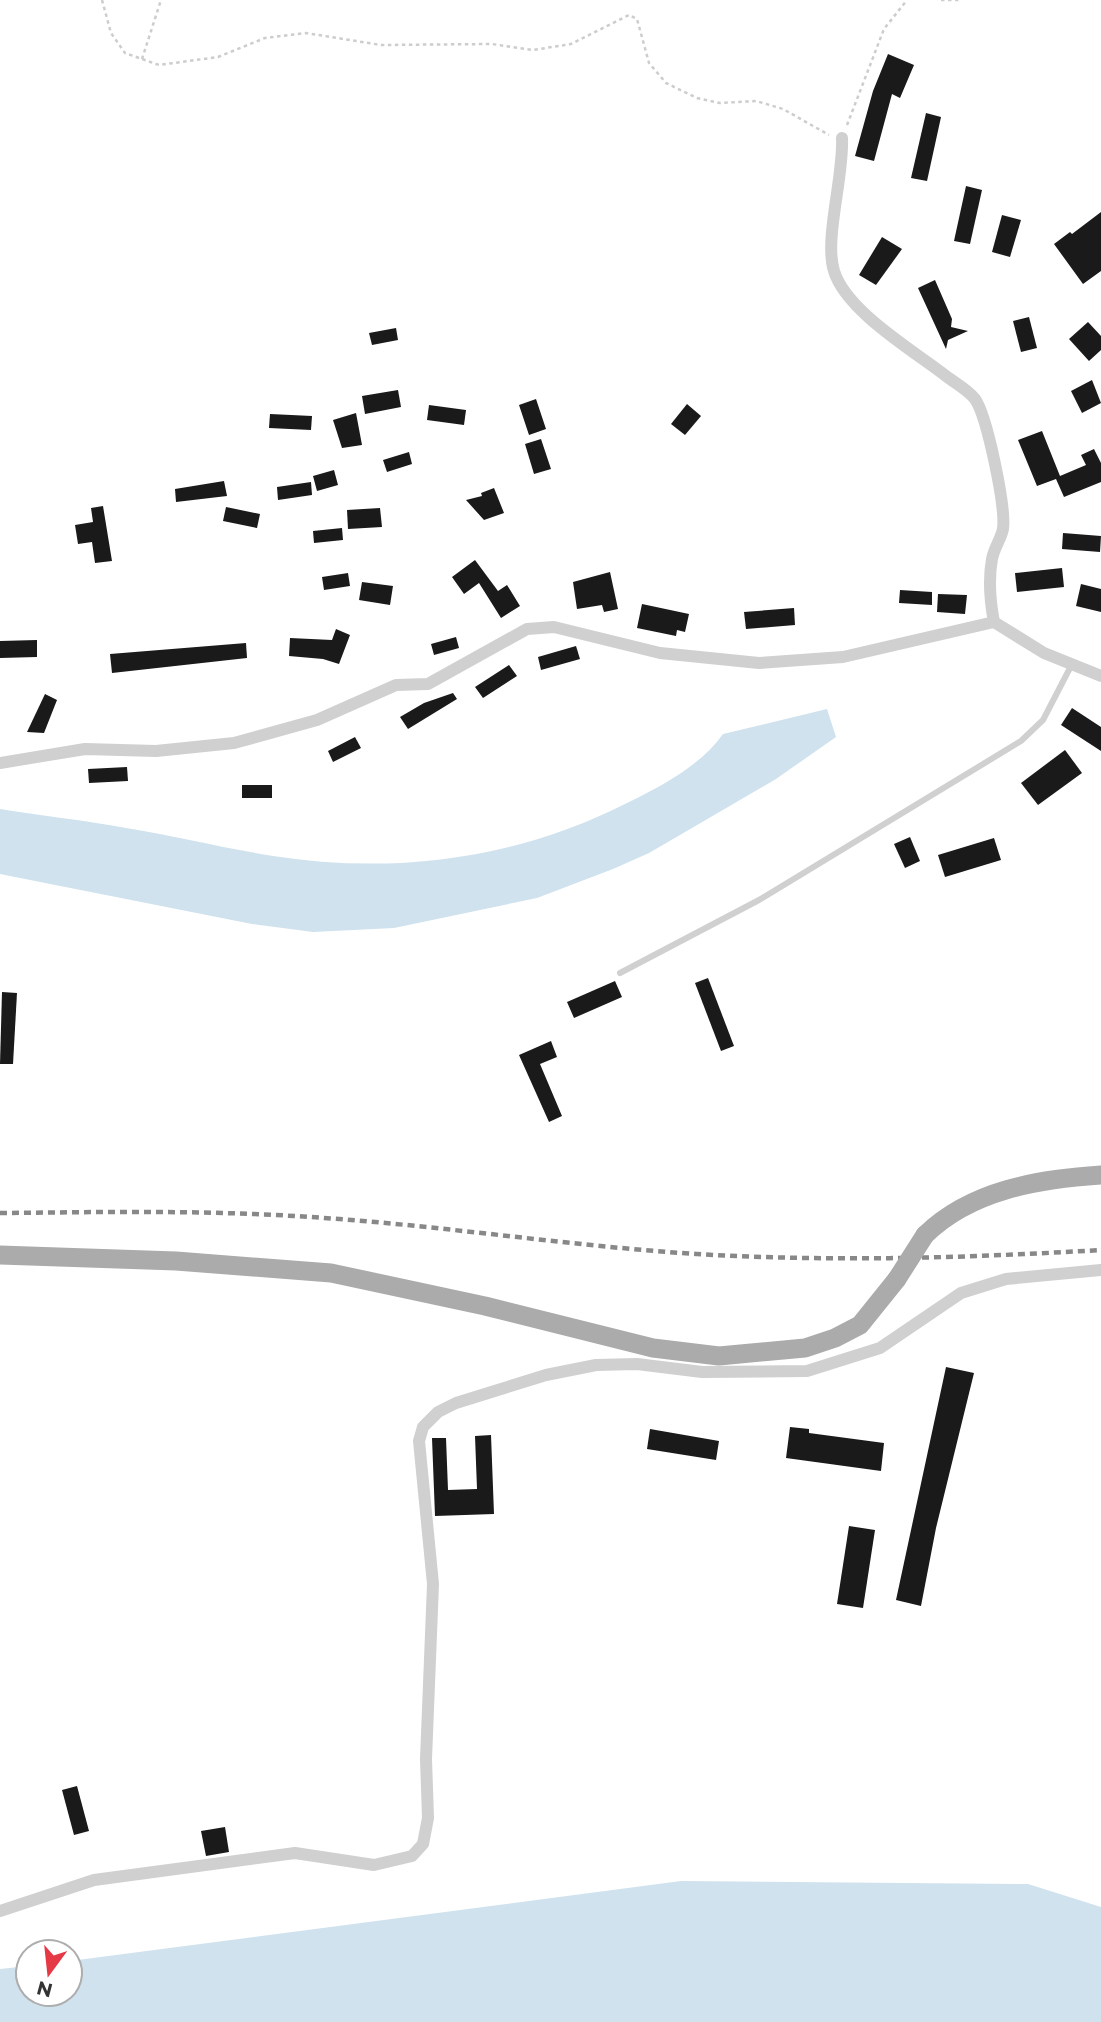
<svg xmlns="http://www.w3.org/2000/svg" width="1101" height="2022" font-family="Montserrat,sans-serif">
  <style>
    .water { fill: #cfe2ee }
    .building { fill: #1a1a1a }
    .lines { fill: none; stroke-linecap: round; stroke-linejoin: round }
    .path { stroke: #cdcdcd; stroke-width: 2.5; stroke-dasharray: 3.5 3.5; stroke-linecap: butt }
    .lane { stroke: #d0d0d0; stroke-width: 6 }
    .street { stroke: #d0d0d0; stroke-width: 12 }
    .primary { stroke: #ababab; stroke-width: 19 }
    .rail { stroke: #888; stroke-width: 4.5; stroke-dasharray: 7 5; stroke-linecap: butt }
    .primary-bridge { stroke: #ababab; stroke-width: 19 }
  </style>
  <rect width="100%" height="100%" fill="#fff"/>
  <g class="water">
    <path d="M 827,709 L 836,737 L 776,779 L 649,853 L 613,869 L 537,898 L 394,928 L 313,932 L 252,924 L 0,874 L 0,809 C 42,816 84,820 126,828 C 175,836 223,848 273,856 C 395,875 518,859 629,802 C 662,786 701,765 723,734 Z"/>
    <polygon points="681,1881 1028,1884 1101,1907 1101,2022 0,2022 0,1969 28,1966 28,1994 70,1994 70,1961"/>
  </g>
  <g class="building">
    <polygon points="888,54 914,65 900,98 892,94 874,161 855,156 873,91"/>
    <polygon points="926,113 941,117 927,181 911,178"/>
    <polygon points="966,186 982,190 970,244 954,241"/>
    <polygon points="1101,212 1101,271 1083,284 1054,244 1070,232 1072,234"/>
    <polygon points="1002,215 1021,220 1010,257 992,252"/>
    <polygon points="882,237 902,249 876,285 859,275"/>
    <polygon points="935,280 952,319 951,327 968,331 948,340 946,349 918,288"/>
    <polygon points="1029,317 1037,348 1021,352 1013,321"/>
    <polygon points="1088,322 1101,336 1101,350 1089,361 1069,339"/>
    <polygon points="396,328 398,340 372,345 369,333"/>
    <polygon points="1092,380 1101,403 1082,413 1071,391"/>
    <polygon points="398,390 401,407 365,414 362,396"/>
    <polygon points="536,399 546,429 529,435 519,405"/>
    <polygon points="687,404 701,416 685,435 671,424"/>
    <polygon points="429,405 466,410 464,425 427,420"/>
    <polygon points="356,413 362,445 342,448 333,420"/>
    <polygon points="270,414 312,416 311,430 269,428"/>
    <polygon points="1042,431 1060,476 1086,465 1081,455 1094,449 1101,463 1101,482 1064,497 1056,479 1037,486 1018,440"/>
    <polygon points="541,439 551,469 534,474 525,444"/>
    <polygon points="409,452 412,464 387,472 383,460"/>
    <polygon points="334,470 338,485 317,491 313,476"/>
    <polygon points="224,481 227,496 176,502 175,489"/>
    <polygon points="311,482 312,495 278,500 277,487"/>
    <polygon points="494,488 504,513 484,520 466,500 482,496 481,493"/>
    <polygon points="103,506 112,561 95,563 92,542 78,544 75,525 93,522 91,508"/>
    <polygon points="226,507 260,514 257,528 223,521"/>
    <polygon points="380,508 382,527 348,529 347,510"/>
    <polygon points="342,528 343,540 314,543 313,531"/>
    <polygon points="1063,533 1101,536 1100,552 1062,549"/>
    <polygon points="475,560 498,591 507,585 520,606 501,618 479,583 464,594 452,577"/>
    <polygon points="1062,568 1064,587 1017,592 1015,573"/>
    <polygon points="610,572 618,609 604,612 602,605 577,609 573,582"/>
    <polygon points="348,573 350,586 324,590 322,577"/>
    <polygon points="362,582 393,586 390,605 359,600"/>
    <polygon points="1081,584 1101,589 1101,612 1076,606"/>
    <polygon points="900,590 932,592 932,605 899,603"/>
    <polygon points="938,594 967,595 965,614 937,612"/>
    <polygon points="642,604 689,614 685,632 677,630 676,636 637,628"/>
    <polygon points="794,608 795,625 746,629 744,612"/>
    <polygon points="336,629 350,635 339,664 323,659 289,656 290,638 332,640"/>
    <polygon points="456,637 459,648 434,655 431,644"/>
    <polygon points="37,640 37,657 0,658 0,641"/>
    <polygon points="246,643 247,658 112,673 110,654"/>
    <polygon points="576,646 580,659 541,670 538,657"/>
    <polygon points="509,665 517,676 483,698 475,687"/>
    <polygon points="453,693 457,699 408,729 400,717 424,703"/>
    <polygon points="45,694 57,700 44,733 27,732"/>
    <polygon points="1072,708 1101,727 1101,751 1061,725"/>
    <polygon points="355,737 361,748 333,762 328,751"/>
    <polygon points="1065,750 1082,773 1038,805 1021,783"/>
    <polygon points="127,767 128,781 89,783 88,769"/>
    <rect x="242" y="785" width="30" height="13"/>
    <polygon points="910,837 920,861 905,868 894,844"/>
    <polygon points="994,838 1001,860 945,877 938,855"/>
    <polygon points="708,978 734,1046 721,1051 695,983"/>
    <polygon points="615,981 622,997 574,1018 567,1002"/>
    <polygon points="2,992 17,993 13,1064 0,1064"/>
    <polygon points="551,1041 557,1057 540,1064 562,1116 549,1122 519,1055"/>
    <polygon points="946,1367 974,1373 936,1528 921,1606 896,1600"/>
    <polygon points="790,1427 809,1429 809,1433 884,1443 881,1471 786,1458"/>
    <polygon points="650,1429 719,1441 716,1460 647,1449"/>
    <polygon points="491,1435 494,1514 435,1516 432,1438 446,1438 448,1490 477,1489 475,1436"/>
    <polygon points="849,1526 875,1530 863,1608 837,1604"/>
    <polygon points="77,1786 89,1831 74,1835 62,1790"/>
    <polygon points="225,1827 229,1852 206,1856 201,1831"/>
  </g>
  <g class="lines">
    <g class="path">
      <polyline points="102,0 111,33 125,53 159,65 218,57 265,38 306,33 381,45 492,44 533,50 571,44 629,15 637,19 649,63 666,83 697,98 720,103 756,101 783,109 829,135"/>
      <polyline points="941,0 962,0"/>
      <polyline points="142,59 161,0"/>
      <polyline points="847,125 884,29 907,0"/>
    </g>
    <polyline class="lane" points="620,973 759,900 1021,741 1043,720 1071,666"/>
    <g class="street">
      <path d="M 842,138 C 844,176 824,239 834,271 C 846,311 914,351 946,376 C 955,383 968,390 975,399 C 987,416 1006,507 1003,529 C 1001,539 994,548 992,559 C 988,581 990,601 994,622 L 1044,653 L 1101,676"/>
      <polyline points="0,763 85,749 156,751 234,743 317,720 396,685 428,684 527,629 554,627 660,653 759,663 843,657 994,622"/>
      <polyline points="0,1911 94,1880 295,1853 374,1865 412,1856 423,1844 428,1818 426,1759 433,1584 419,1441 423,1427 438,1412 456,1403 546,1375 596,1365 637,1364 702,1372 807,1371 880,1348 961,1293 1006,1279 1101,1270"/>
    </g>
    <g class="primary">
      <path d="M 925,1235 C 971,1190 1039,1179 1101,1175"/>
      <polyline points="0,1255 176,1261 331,1273 485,1306 653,1348 719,1356 805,1348 835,1338 860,1325 897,1279"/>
    </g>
    <path class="rail" d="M 0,1213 C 103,1212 207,1210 310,1217 C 439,1225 568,1246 697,1254 C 832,1262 966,1258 1101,1250"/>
    <polyline class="primary-bridge" points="897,1279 925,1235"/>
  </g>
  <g transform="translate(49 1973) rotate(195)"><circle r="33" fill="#ffffff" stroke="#adadad" stroke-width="2"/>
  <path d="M0-5L12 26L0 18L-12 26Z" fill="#e63946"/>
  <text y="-10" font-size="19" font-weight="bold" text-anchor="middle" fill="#333333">N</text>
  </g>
</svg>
